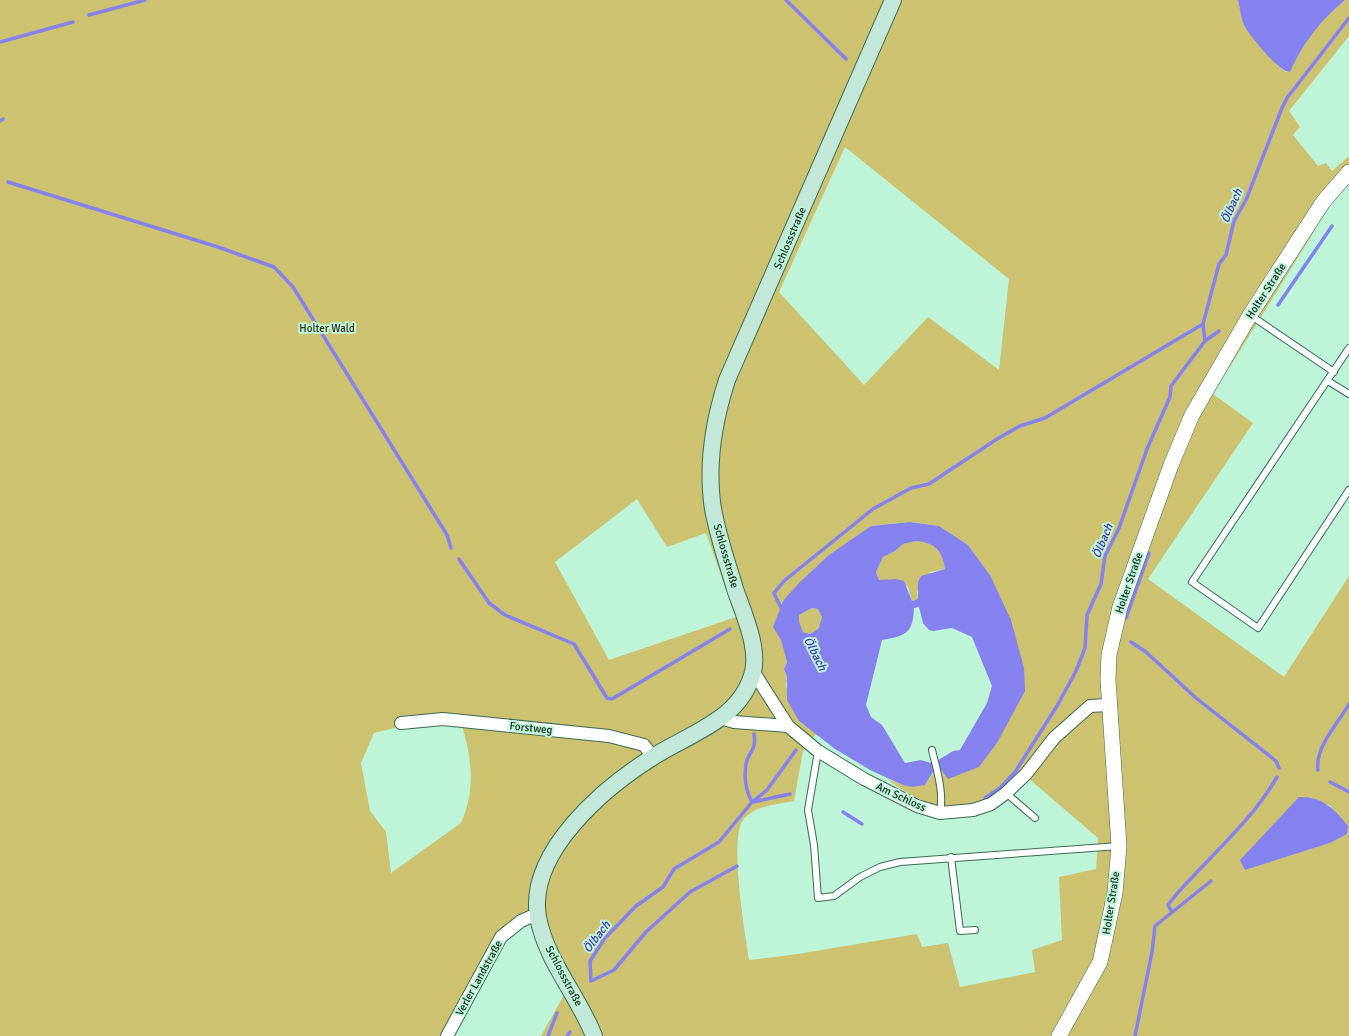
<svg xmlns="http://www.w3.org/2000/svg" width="1349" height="1036" font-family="Signika,sans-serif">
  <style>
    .green { fill: #ccc270; fill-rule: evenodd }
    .water { fill: #8582f0; fill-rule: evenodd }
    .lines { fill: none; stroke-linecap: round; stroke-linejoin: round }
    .stream { stroke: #8582f0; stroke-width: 3.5 }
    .service-casing { stroke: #3a6c54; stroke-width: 8 }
    .minor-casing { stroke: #3a6c54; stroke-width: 14 }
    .tertiary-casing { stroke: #3a6c54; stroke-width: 16 }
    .secondary-casing { stroke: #3a6c54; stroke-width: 18 }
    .service { stroke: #fff; stroke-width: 6 }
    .minor { stroke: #fff; stroke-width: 12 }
    .tertiary { stroke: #fff; stroke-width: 15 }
    .secondary { stroke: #c3e8d9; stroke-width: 16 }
    .labels { text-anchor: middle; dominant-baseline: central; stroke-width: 4; stroke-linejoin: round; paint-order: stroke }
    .street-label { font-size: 11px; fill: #13281e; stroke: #bef4d8 }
    .park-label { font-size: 11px; fill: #322f18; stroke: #bef4d8 }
    .water-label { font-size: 12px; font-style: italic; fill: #4631b1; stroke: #bef4d8 }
  </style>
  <rect width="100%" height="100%" fill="#bef4d8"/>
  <g class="green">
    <path d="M 0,0 L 1238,0 L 1244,26 L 1278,66 L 1286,72 L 1290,72 C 1303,43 1320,21 1345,0 L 1349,0 L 1349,36 L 1289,111 L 1300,127 L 1293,135 L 1318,166 L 1326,163 L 1332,171 L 1349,156 L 1349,184 L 1330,206 L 1213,394 L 1253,423 L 1148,579 L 1284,677 L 1349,576 L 1349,1036 L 541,1036 L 564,995 L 544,962 L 530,924 L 513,933 L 504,942 L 454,1036 L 0,1036 ZM 845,147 L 1009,279 L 999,370 L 928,317 L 864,385 L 779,292 ZM 637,499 L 667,547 L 706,533 L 736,617 L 609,660 L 555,562 ZM 910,522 L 939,526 L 968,545 L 990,575 L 997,743 L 934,772 L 925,785 L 903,785 L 886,778 C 915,801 952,818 989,800 C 1001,794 1011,782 1021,772 L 1098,838 L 1096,869 L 1059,877 L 1062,940 L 1032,950 L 1035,972 L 960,987 L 948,943 L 922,947 L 917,934 L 798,954 L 749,960 C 745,933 729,840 743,820 C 755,805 776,805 794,801 L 803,751 L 816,734 L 799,721 L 786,686 L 787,677 L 784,669 L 787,662 L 781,640 L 779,613 L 783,601 L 871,526 ZM 461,723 C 472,756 476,790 461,823 L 391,873 L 386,832 L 370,811 L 361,763 L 374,733 L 403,726 ZM 1310,797 L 1331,806 L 1347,834 L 1330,843 L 1245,870 Z"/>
    <path d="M 916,541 C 935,543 942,550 945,569 L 930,572 L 917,592 L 918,599 L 912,601 L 908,587 L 896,579 L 879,581 L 876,572 L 883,557 L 895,551 L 903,544 Z"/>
    <polygon points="812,608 818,609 823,618 819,628 810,634 803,632 798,622 799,615"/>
  </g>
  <g class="water">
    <path d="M 1238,0 L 1345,0 C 1320,21 1303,43 1290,72 C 1279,72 1251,37 1245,27 C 1241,20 1240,8 1238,0 Z"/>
    <path d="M 910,522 L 939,526 L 968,545 L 990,575 L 1011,620 L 1024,668 L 1025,691 L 997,743 L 979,767 L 948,779 L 941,770 L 933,772 L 925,785 L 912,787 L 903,785 L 872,771 L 835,749 L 799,721 L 787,700 L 787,677 L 784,669 L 787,662 L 781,640 L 773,627 L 783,601 L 800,582 L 829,555 L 871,526 ZM 916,541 C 935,543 942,550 945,569 L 921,576 L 918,582 L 918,599 L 912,601 L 904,581 L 896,579 L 879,580 L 876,572 L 883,557 L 895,551 L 903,544 ZM 919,607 L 923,623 L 929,630 L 933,631 L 952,628 L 972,637 L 992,686 L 987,703 L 960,750 L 953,751 L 935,762 L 931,763 L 921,760 L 905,763 L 882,725 L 871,717 L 866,705 L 882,640 C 905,636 913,634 914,608 ZM 812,608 L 818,609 L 822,617 L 819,628 L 810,634 L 803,632 L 799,622 L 799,615 Z"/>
    <path d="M 1299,797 C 1323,796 1334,809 1348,826 L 1347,834 L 1330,843 L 1245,870 L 1240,860 Z"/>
  </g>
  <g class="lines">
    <g class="stream">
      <polyline points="786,0 846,59"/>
      <polyline points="89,15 145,0"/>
      <polyline points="0,42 73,22"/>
      <polyline points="0,121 3,119"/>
      <polyline points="8,182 218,247 274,267 293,287 447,535 451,548"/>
      <polyline points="1278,305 1332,226"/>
      <polyline points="1205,341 1219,331"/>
      <polyline points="459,559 489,603 505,615 574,644 607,698 612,699 730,629"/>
      <polyline points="782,610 774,593 784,581 873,509 911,488 929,484 997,439 1020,426 1045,418 1203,324 1219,264 1226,255 1234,221 1246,200 1282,108 1287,98 1349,18"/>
      <polyline points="1126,618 1149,553"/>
      <polyline points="1131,642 1146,652 1196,698 1276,761 1279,768"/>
      <path d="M 1318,770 C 1315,746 1338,724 1349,704"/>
      <polyline points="1330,782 1349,792"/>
      <polyline points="985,798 1000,788 1015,772 1057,706 1076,671 1085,648 1087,615 1101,584 1105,556 1119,528 1147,449 1170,397 1171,386 1205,341 1203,324"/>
      <polyline points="752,802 767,790 796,750"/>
      <polyline points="753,802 790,794"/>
      <polyline points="843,812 862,824"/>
      <path d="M 737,866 L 690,892 L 646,932 L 614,970 L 591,981 L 590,961 L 605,938 L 636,906 L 663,887 L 674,869 L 719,842 L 752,802 C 746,791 744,777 746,764 C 748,751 757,752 754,734"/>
      <path d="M 1172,912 L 1168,905 L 1175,896 C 1209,857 1251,822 1277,777"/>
      <polyline points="548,1036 557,1013"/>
      <polyline points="567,1036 570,1032"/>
      <polyline points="1135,1036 1152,952 1155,926 1211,881"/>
    </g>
    <defs>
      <g id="service">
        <polyline points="1250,315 1334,372"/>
        <polyline points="1349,348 1192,582 1258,628 1349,490"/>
        <polyline points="1328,381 1349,394"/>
        <path d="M 932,750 C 937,771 944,792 940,813"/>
        <polyline points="818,751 808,810 814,845 818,898 834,896 860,877 880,867 900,862 1119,846"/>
        <polyline points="1006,793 1035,818"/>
        <polyline points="951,857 960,931 975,930"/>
      </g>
      <g id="minor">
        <polyline points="753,671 788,726 818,751 864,779 917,806 940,813 973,810 991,804 1006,793 1026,774 1054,738 1090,706 1108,705"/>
        <polyline points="721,718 734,722 788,726"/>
        <polyline points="401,723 443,719 609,736 644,745 653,757"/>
        <polyline points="447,1036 501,937 521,921 537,914"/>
      </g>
      <polyline id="tertiary" points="1059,1036 1100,962 1115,893 1119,846 1108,680 1109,655 1120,607 1171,465 1192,415 1250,315 1323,202 1349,172"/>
      <path id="secondary" d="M 594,1036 C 578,995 546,961 538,917 C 527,852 605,787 653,757 C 690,733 741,720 753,672 C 759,647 743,612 735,589 C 727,561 716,532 712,502 C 707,460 714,420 727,380 L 893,0"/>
    </defs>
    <use href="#service" class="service-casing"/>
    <use href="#minor" class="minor-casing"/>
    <use href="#tertiary" class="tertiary-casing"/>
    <use href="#secondary" class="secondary-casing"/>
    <use href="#service" class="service"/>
    <use href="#minor" class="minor"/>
    <use href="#tertiary" class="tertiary"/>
    <use href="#secondary" class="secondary"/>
  </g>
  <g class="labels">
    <g class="street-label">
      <text transform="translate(790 238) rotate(-67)">Schlossstraße</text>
      <text transform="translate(1266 291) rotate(-57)">Holter Straße</text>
      <text transform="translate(726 556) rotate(74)">Schlossstraße</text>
      <text transform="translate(1129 583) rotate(-71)">Holter Straße</text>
      <text transform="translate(531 728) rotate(6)">Forstweg</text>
      <text transform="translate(901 797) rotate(25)">Am Schloss</text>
      <text transform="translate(1111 903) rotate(-81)">Holter Straße</text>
      <text transform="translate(564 976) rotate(62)">Schlossstraße</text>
      <text transform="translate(479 978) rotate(-61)">Verler Landstraße</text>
    </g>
    <g class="park-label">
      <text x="327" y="328">Holter Wald</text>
    </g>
    <g class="water-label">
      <text transform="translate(1232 206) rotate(-66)">Ölbach</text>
      <text transform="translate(1103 541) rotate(-68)">Ölbach</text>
      <text transform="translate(815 654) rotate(63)">Ölbach</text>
      <text transform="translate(597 937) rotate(-53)">Ölbach</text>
    </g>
  </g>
</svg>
